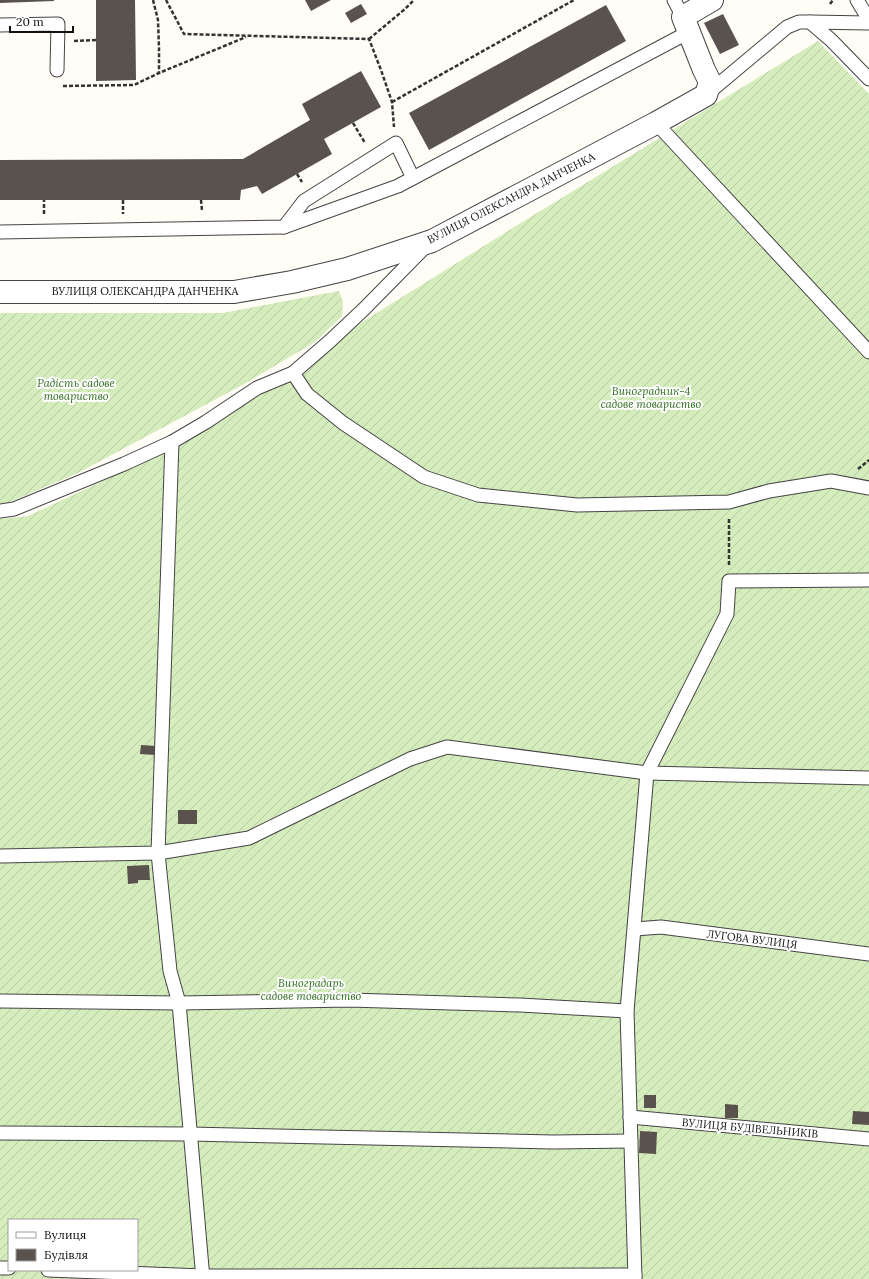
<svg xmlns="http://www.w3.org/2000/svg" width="869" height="1279" font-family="Lora,serif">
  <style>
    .garden { fill: url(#garden-furrows); fill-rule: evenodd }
    .building { fill: #5a524d }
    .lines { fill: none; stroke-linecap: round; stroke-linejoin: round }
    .service-casing { stroke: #444; stroke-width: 15 }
    .minor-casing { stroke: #444; stroke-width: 24 }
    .path { stroke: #333; stroke-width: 2.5; stroke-dasharray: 4 2; stroke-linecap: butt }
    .service { stroke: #fff; stroke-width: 13 }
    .minor { stroke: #fff; stroke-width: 22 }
    .labels { text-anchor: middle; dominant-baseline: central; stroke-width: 4; stroke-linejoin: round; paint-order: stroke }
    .street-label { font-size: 11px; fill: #111; stroke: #fff }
    .park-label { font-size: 11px; font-style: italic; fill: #2f6c1e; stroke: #fff }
  </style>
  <defs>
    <pattern id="garden-furrows" width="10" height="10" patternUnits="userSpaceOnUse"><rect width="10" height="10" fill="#d5ecbc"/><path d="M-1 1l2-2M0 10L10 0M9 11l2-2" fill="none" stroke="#b6c9a1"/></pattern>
  </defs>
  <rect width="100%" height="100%" fill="#fffdf5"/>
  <g class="garden">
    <path d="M 818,41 L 869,94 L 869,1279 L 0,1279 L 0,519 L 28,516 L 167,451 L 257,388 L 511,229 ZM 9,1220 L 137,1220 L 137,1270 L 9,1270 Z"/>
    <polygon points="339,291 343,302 342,316 315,342 246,383 78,473 5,504 0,505 0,313 223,313"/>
  </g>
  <g class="building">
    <polygon points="0,0 54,0 54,1 0,3"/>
    <polygon points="96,0 135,0 136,80 96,81"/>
    <polygon points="305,0 331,0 311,11"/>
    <polygon points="361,4 367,14 351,23 345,13"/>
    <polygon points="606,5 626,41 429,150 409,113"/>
    <polygon points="723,14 739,45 720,54 704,23"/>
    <polygon points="361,71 381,107 324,139 332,154 262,194 257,186 241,190 240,200 0,200 0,160 243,159 310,120 302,104"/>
    <polygon points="141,745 156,746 155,755 140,754"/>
    <rect x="178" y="810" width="19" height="14"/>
    <polygon points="149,865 150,880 138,880 138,883 128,884 127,866"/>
    <rect x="644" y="1095" width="12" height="13"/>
    <polygon points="725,1104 738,1105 738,1118 725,1118"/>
    <polygon points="853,1111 869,1112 869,1125 852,1124"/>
    <polygon points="640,1131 657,1132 656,1154 639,1153"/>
  </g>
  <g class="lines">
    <defs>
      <g id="service">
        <polyline points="674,0 683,17"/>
        <polyline points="857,0 869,20"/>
        <polyline points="810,22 869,23"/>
        <polyline points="0,25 58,24 57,70"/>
        <polyline points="707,94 787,27 799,22 810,22 831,40 869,79"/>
        <polyline points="656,123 869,352"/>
        <polyline points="284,227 304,201 396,143 413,178"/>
        <polyline points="0,232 284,227 398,186 689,32"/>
        <polyline points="293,373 307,394 343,423 424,477 478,495 577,505 729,502 769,491 831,481 869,488"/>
        <polyline points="172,442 158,853 170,971 179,1003 203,1279"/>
        <polyline points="0,511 14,509 124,464 172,442 206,422 257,388 293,373 330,341 364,309 426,246"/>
        <polyline points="0,856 158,853 249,838 410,759 447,747 647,773 869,778"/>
        <polyline points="635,929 661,927 869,954"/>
        <polyline points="0,1001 179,1003 349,1000 520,1005 627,1011"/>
        <polyline points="630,1117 869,1139"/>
        <polyline points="0,1133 190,1134 553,1142 631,1141"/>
        <polyline points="0,1268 9,1268"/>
        <polyline points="48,1270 203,1276 635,1275"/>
        <polyline points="635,1279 627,1011 647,773 727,614 729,581 869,580"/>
      </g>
      <polyline id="minor" points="0,292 234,292 292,282 347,269 432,241 656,123 706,95 710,82 704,70 683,17 712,0"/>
    </defs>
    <use href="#service" class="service-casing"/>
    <use href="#minor" class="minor-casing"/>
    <g class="path">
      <polyline points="153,0 158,20 159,48 159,73"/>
      <polyline points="166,0 184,34 369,39 381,70 392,102 394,127"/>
      <polyline points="830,4 833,0"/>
      <polyline points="369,39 405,9 414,0"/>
      <polyline points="74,41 96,40"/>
      <polyline points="63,86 134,85 159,73 246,37"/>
      <polyline points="392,102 574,0"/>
      <polyline points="353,123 365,143"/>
      <polyline points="297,174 302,182"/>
      <polyline points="123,200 123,214"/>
      <polyline points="201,200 202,211"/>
      <polyline points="44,214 44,200"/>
      <polyline points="858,469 869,460"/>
      <polyline points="729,565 729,518"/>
    </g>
    <use href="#service" class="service"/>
    <use href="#minor" class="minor"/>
  </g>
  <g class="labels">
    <g class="street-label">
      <text transform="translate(511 198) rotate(-27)">ВУЛИЦЯ ОЛЕКСАНДРА ДАНЧЕНКА</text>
      <text x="145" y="291">ВУЛИЦЯ ОЛЕКСАНДРА ДАНЧЕНКА</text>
      <text transform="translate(752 939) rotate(7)">ЛУГОВА ВУЛИЦЯ</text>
      <text transform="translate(750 1128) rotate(5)">ВУЛИЦЯ БУДІВЕЛЬНИКІВ</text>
    </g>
    <g class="park-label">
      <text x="76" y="383">Радість садове<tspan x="76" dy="13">товариство</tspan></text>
      <text x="651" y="391">Виноградник-4<tspan x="651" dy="13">садове товариство</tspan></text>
      <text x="311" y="983">Виноградарь<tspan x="311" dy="13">садове товариство</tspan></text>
    </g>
  </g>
  <rect x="8" y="1219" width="130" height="52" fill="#ffffff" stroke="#a0a0a0"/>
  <rect x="16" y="1232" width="20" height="6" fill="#ffffff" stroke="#a0a0a0"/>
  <text x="44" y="1239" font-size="12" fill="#111111">Вулиця</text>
  <rect x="16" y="1249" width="20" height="12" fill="#5a524d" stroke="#a0a0a0"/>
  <text x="44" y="1259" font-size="12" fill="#111111">Будівля</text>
  <path d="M10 26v6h63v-6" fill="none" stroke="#111111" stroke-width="2"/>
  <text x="16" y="26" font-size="12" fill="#111111" stroke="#ffffff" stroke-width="3" paint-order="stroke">20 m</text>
</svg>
